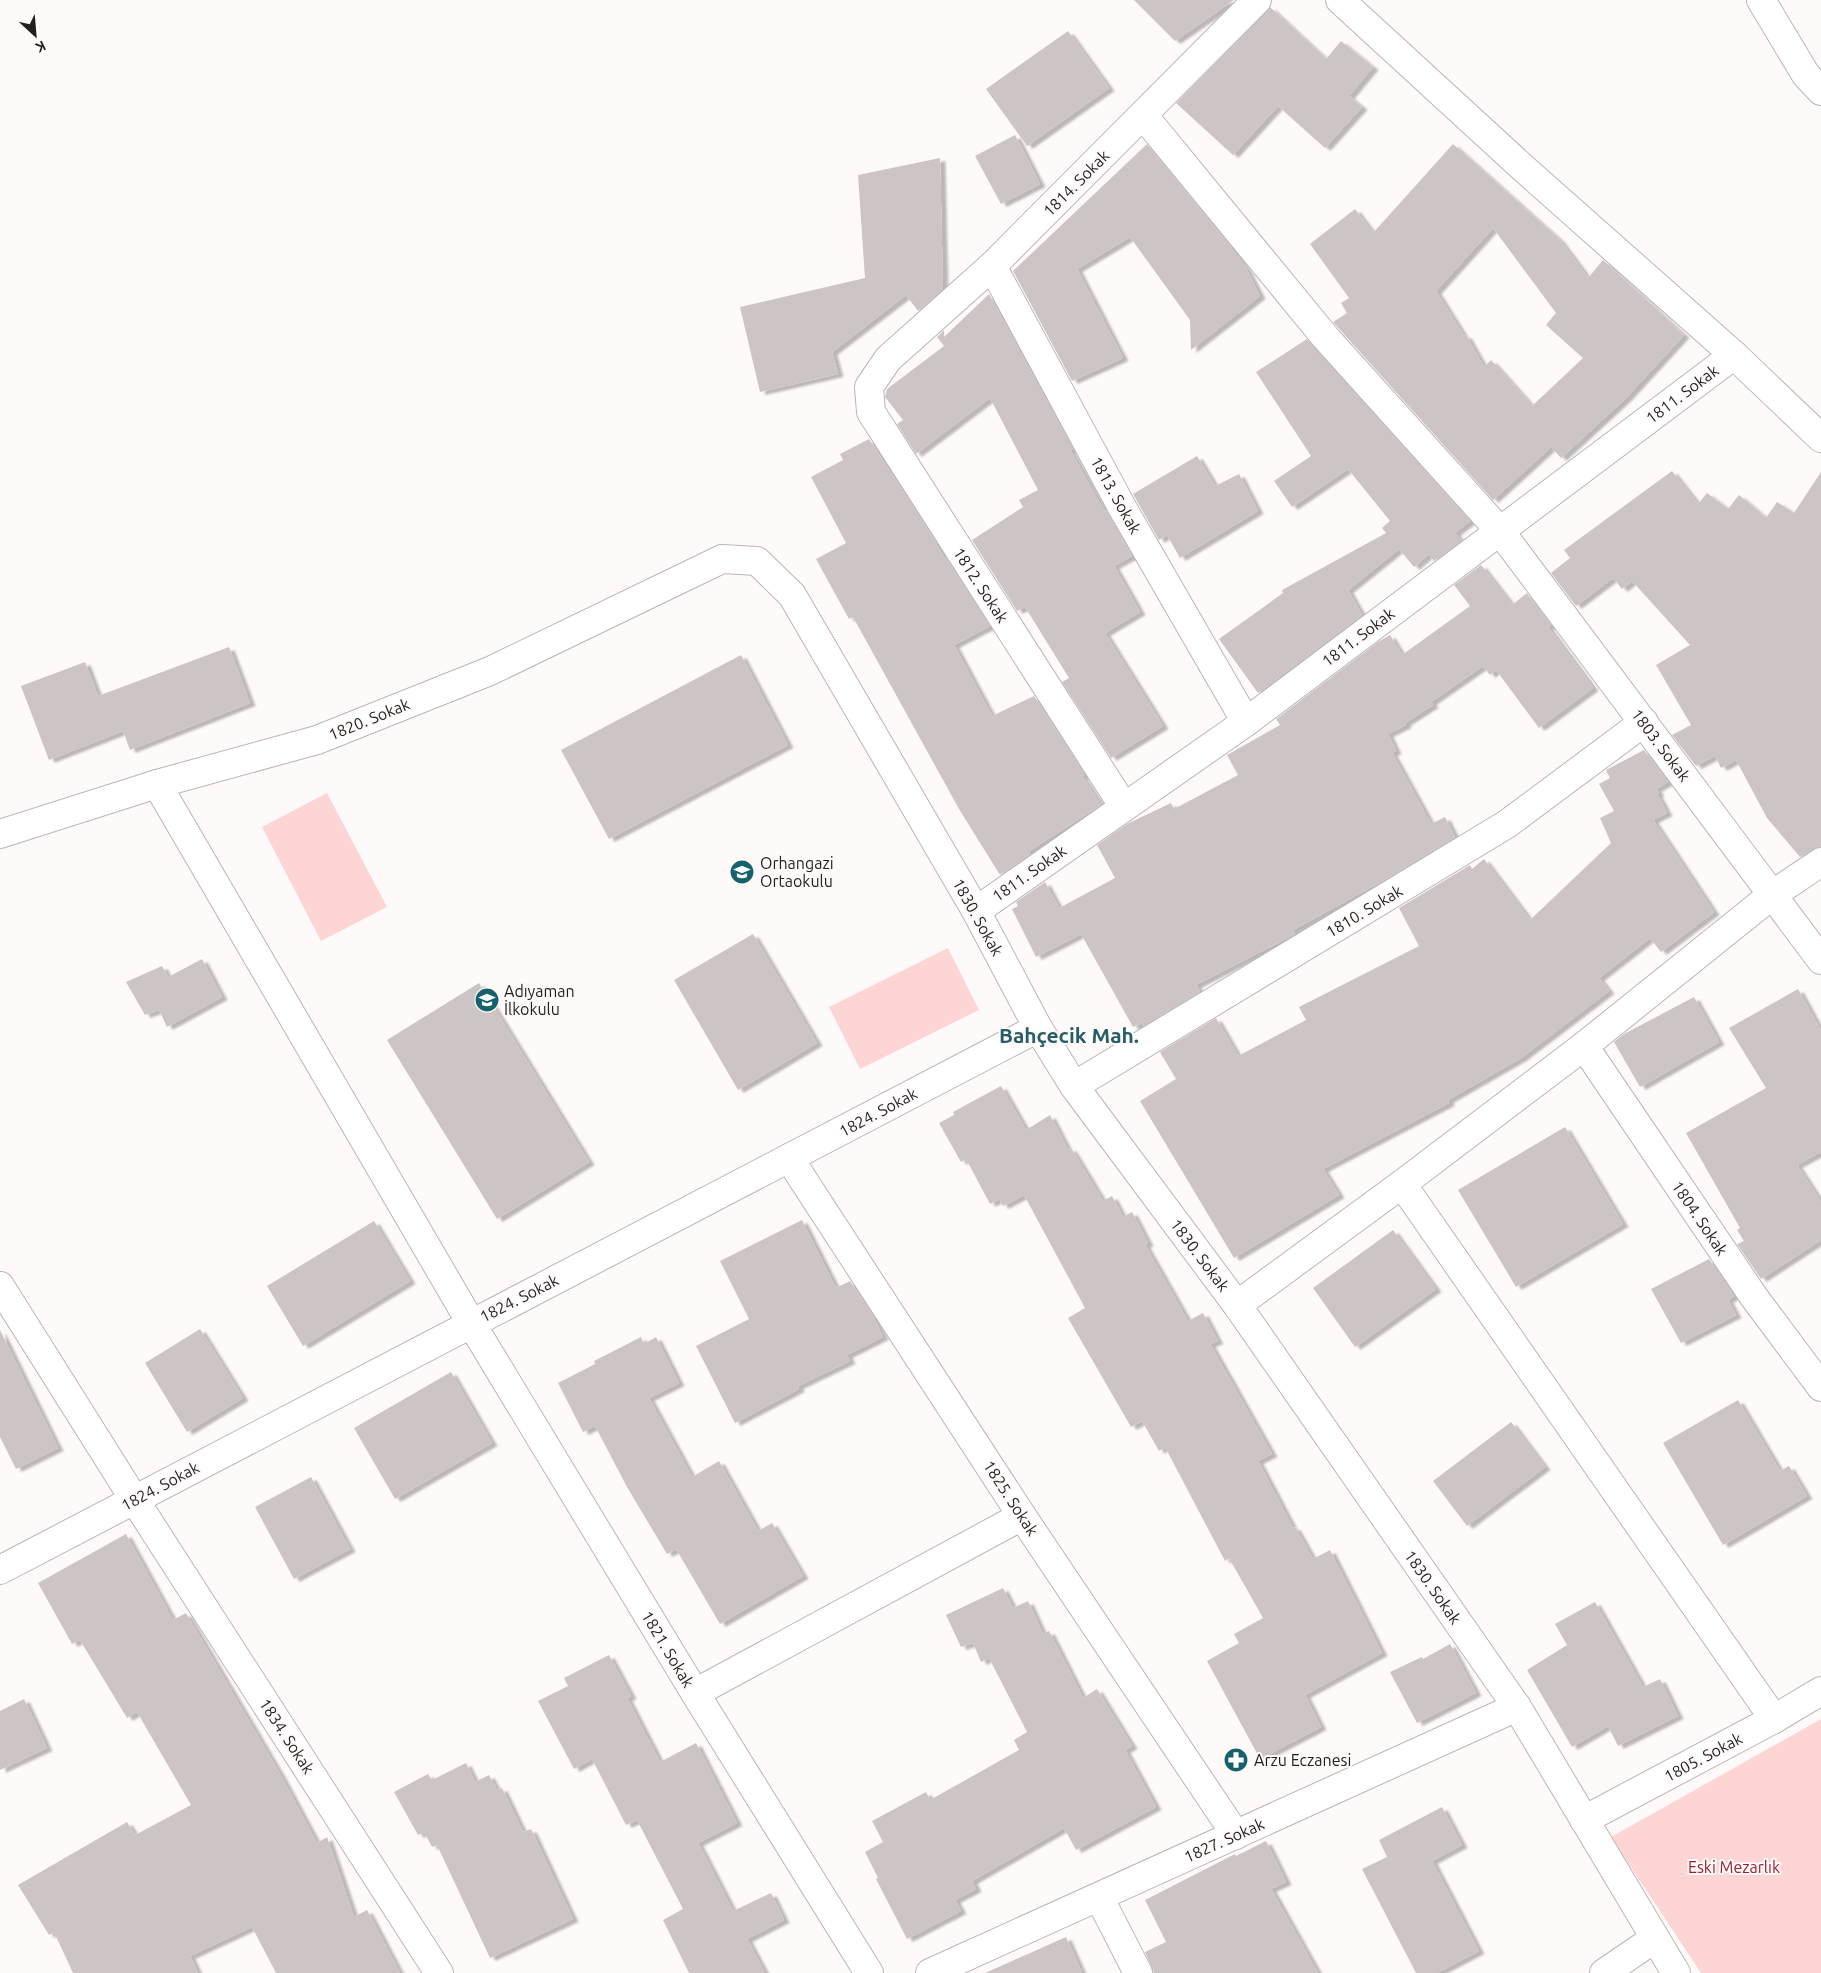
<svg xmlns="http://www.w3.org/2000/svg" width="1821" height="1973" font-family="Ubuntu,sans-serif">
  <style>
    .green { fill: #fed5d5 }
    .building { fill: #cdc5c5; fill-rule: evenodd; filter: url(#shadow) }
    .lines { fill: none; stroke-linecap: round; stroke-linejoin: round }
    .minor-casing { stroke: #bdb5b5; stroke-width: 30 }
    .minor { stroke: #fff; stroke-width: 28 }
    .labels { text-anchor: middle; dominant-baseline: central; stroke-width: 4; stroke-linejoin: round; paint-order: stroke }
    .street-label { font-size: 16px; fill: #221f1f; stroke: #fffafa }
    .poi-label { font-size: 16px; fill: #221f1f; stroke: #fffafa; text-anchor: start }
    .park-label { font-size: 16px; fill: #991f32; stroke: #fffafa }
    .district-label { font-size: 21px; font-weight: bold; fill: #265e67; stroke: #fffafa }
  </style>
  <defs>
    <filter id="shadow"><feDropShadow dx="5.5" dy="3" stdDeviation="1" flood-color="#0004"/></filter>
  </defs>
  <rect width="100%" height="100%" fill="#fffafa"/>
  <g class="green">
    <polygon points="327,793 387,907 321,941 262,827"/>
    <polygon points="948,948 979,1010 860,1069 829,1007"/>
    <polygon points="1821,1719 1821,1973 1701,1973 1611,1837"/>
  </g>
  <g class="building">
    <polygon points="1134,0 1234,0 1175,41"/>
    <polygon points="1270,7 1326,59 1341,41 1373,67 1349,96 1362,107 1325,148 1278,106 1233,155 1176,103"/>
    <polygon points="1068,31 1109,88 1027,146 986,89"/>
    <polygon points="1015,135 1040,184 1001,204 975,156"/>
    <polygon points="1147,144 1230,246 1247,270 1260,296 1191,350 1190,320 1130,237 1077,269 1123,358 1072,381 1013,271"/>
    <path d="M 1453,144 L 1559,239 L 1588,278 L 1603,260 L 1684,335 L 1626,398 L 1561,458 L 1551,447 L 1493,500 L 1333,322 L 1347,313 L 1341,303 L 1349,298 L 1310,244 L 1355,209 L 1373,233 ZM 1493,228 L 1556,313 L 1546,325 L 1583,358 L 1532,406 L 1491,360 L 1484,367 L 1466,335 L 1464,336 L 1436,291 Z"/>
    <polygon points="940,158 943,289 918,311 906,295 832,352 838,374 760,392 740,307 865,278 858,175"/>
    <polygon points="989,294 1073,448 1070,450 1104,511 1106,510 1132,556 1114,566 1140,612 1105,633 1163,726 1111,758 1062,682 1069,678 1025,607 1017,611 972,540 1023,507 1019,500 1038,490 990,398 916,454 897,424 903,420 885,397 887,389 944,346 937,337 944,330 944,337"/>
    <polygon points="1307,339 1470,521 1455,533 1461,541 1434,561 1429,554 1414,567 1399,549 1348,590 1362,615 1258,693 1219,639 1283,593 1282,590 1386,533 1382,528 1390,521 1348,469 1292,507 1274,481 1311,456 1256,372"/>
    <polygon points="869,439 932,536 944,558 946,557 990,626 954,645 992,716 1034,696 1085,774 1082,776 1101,805 1029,851 1030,854 1000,875 959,809 853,617 849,619 816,559 846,543 811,477 843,460 840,454"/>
    <polygon points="1197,456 1215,486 1239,474 1258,511 1180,558 1167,535 1159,540 1133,494"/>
    <polygon points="1672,471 1698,504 1707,493 1728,509 1739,495 1766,518 1777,502 1794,513 1821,472 1821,847 1812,849 1800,857 1767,818 1736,760 1721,768 1715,756 1696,766 1672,735 1691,725 1656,665 1690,645 1632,581 1622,589 1613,578 1576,606 1551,573 1570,558 1564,550"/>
    <polygon points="1481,565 1512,605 1527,593 1551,625 1548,627 1593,688 1539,728 1496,670 1490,675 1483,666 1431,702 1433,705 1405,723 1406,725 1388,734 1396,751 1392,753 1431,824 1445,817 1455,837 1379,883 1293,930 1295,934 1196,985 1200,992 1144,1026 1142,1023 1133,1027 1081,934 1036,957 1012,909 1018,906 1016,902 1045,882 1059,908 1115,878 1097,845 1127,824 1171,803 1174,809 1238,775 1227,755 1280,725 1276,719 1378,642 1390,635 1402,655 1470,606 1454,585"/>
    <polygon points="229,647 250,703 130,750 123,731 49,760 21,686 85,662 98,696"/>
    <polygon points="741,655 788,745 609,839 561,750"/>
    <polygon points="1644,750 1668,782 1656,789 1659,793 1657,794 1667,813 1653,820 1714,912 1661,952 1650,938 1599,978 1609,991 1521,1058 1448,1100 1449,1103 1323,1169 1339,1195 1234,1258 1140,1101 1176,1079 1160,1052 1216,1018 1238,1056 1306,1020 1299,1007 1419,946 1399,908 1470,865 1472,869 1484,859 1530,920 1611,843 1600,818 1614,811 1599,784 1610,778 1606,770"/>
    <polygon points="753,934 817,1043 738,1090 674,980"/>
    <polygon points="202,959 222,997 167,1027 159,1010 145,1015 126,982 162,966 168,977"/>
    <polygon points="479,983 589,1162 497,1219 387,1040"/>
    <polygon points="1798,989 1821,1031 1821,1152 1797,1165 1821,1202 1821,1240 1761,1279 1737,1244 1744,1241 1737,1230 1740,1228 1686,1133 1766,1088 1729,1028"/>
    <polygon points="1694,997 1719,1042 1640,1087 1614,1042 1624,1034"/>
    <polygon points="1001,1086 1026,1130 1050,1115 1068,1150 1071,1148 1103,1201 1112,1196 1123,1217 1132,1212 1148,1243 1145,1245 1188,1321 1203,1313 1218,1341 1210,1344 1272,1454 1258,1461 1293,1528 1295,1527 1313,1559 1330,1550 1382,1653 1305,1695 1321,1727 1260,1759 1207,1661 1239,1643 1234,1634 1263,1618 1229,1558 1225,1561 1165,1447 1159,1451 1142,1421 1131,1427 1068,1318 1085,1308 1024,1195 1003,1206 999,1199 990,1204 966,1159 961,1162 939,1123 954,1115 953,1112"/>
    <polygon points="1565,1127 1623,1224 1516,1287 1458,1190"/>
    <polygon points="802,1220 836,1288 850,1281 873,1316 883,1337 847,1355 850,1361 798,1386 799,1389 735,1423 696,1346 749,1319 720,1261"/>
    <polygon points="374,1221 410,1281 303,1346 267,1286"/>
    <polygon points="1393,1230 1436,1289 1355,1347 1313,1288"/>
    <polygon points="1709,1259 1734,1296 1728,1300 1736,1315 1681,1343 1651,1289"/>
    <polygon points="200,1329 243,1398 187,1432 145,1363"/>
    <polygon points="0,1330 58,1448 16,1469 0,1437"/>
    <polygon points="641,1337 644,1344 656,1337 679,1383 649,1398 692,1477 719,1461 758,1531 772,1523 803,1576 720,1624 676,1549 667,1554 627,1487 595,1426 583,1432 558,1383 595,1364 594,1361"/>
    <polygon points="451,1372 492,1443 395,1499 354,1428"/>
    <polygon points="1738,1400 1780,1471 1789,1466 1807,1496 1723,1545 1663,1443"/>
    <polygon points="1511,1422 1545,1467 1467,1526 1433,1481"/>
    <polygon points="311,1477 350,1549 294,1579 255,1507"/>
    <polygon points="126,1534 173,1620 186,1613 280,1774 317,1843 327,1837 354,1917 367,1910 400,1973 276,1973 252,1927 190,1956 198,1973 73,1973 54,1932 49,1935 18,1885 127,1822 135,1835 191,1805 137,1712 127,1718 80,1640 72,1644 38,1583"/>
    <polygon points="1003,1588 1013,1608 1028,1601 1043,1634 1049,1631 1083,1698 1097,1689 1132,1746 1125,1750 1156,1807 1076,1850 1064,1828 972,1881 976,1889 955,1900 961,1911 907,1939 876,1879 878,1878 865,1852 883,1842 872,1821 926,1792 930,1800 1019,1750 1014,1740 1027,1732 989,1658 981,1662 973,1643 961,1647 946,1615"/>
    <polygon points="1595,1602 1643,1687 1660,1679 1678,1716 1618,1746 1608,1726 1572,1747 1527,1670 1567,1645 1555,1624"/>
    <polygon points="1450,1644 1476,1693 1417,1723 1390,1672 1422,1657 1423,1659"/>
    <polygon points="609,1655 631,1696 627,1698 660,1762 696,1743 737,1823 698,1843 733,1911 771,1893 784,1920 747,1939 765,1973 689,1973 663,1920 683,1909 637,1820 626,1825 592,1759 574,1769 538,1701 568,1686 564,1678"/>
    <polygon points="24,1699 47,1748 0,1770 0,1711"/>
    <polygon points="466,1763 475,1782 489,1775 497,1790 502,1788 523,1832 531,1829 573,1919 490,1958 437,1845 432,1847 424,1832 418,1835 394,1792 428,1774 432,1780"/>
    <polygon points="1442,1807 1462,1845 1432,1861 1479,1951 1437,1973 1416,1973 1362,1869 1387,1857 1379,1840"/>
    <polygon points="1266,1841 1286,1882 1271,1889 1318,1973 1154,1973 1145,1952 1166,1942 1145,1900 1235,1854 1236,1856"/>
    <polygon points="1066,1937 1082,1973 985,1973"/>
  </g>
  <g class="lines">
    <defs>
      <g id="minor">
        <polyline points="1340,0 1522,167 1734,355 1821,438"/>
        <polyline points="1761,0 1806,75 1821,91"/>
        <polyline points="1143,115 1326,338 1500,531 1821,960"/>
        <polyline points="992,266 1123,509 1246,722"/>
        <polyline points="157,784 471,1323 695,1693 869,1973"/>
        <polyline points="1124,807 871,412 869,387 888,359 992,266 1257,0"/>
        <polyline points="0,834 157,784 317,740 490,671 722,559 757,561 792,595 976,911 1038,1028 1074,1086 1237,1305 1517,1707 1676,1973"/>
        <polyline points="976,911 1246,722 1734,355"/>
        <polyline points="1584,1046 1754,1297 1821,1387"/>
        <polyline points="1074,1086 1507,824 1644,722"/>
        <polyline points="789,1158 1022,1516 1236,1835"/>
        <polyline points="1402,1184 1774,1719"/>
        <polyline points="0,1286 134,1499 439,1973"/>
        <polyline points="1237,1305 1402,1184 1584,1046 1772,895 1821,862"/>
        <polyline points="0,1570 1038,1028"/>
        <polyline points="695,1693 1022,1516"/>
        <polyline points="1584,1820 1774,1719 1821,1691"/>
        <polyline points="1099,1897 1138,1973"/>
        <polyline points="930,1973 1517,1707"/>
        <polyline points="1604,1973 1654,1939"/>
      </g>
    </defs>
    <use href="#minor" class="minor-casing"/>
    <use href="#minor" class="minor"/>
  </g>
  <defs>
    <symbol id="school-disc" viewBox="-11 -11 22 22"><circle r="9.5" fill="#15626d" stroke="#fffafa"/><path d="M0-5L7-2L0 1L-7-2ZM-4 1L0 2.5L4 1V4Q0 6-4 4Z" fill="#fff"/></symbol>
    <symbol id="pharmacy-disc" viewBox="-11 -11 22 22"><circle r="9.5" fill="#15626d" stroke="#fffafa"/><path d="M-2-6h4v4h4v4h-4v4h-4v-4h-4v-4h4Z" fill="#fff"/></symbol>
  </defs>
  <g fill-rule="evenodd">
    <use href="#school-disc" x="728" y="858" width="28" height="28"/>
    <use href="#school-disc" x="473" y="986" width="28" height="28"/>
    <use href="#pharmacy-disc" x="1222" y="1746" width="28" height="28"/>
  </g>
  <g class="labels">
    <g class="street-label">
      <text transform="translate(1076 183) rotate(-45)">1814. Sokak</text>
      <text transform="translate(1682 394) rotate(-37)">1811. Sokak</text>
      <text transform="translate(1116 495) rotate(61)">1813. Sokak</text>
      <text transform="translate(981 585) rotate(57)">1812. Sokak</text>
      <text transform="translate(1358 637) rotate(-37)">1811. Sokak</text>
      <text transform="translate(369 719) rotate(-22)">1820. Sokak</text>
      <text transform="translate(1661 745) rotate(53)">1803. Sokak</text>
      <text transform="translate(1029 873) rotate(-35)">1811. Sokak</text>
      <text transform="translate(1364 911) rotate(-31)">1810. Sokak</text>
      <text transform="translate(978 917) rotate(61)">1830. Sokak</text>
      <text transform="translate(878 1112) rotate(-28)">1824. Sokak</text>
      <text transform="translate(1700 1218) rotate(56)">1804. Sokak</text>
      <text transform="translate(1200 1255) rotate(53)">1830. Sokak</text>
      <text transform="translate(519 1298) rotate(-27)">1824. Sokak</text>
      <text transform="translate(160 1486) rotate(-28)">1824. Sokak</text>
      <text transform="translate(1011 1498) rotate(57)">1825. Sokak</text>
      <text transform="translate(1433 1587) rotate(55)">1830. Sokak</text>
      <text transform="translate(668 1649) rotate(59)">1821. Sokak</text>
      <text transform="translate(287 1736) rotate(57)">1834. Sokak</text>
      <text transform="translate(1703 1757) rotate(-28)">1805. Sokak</text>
      <text transform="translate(1224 1840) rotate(-24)">1827. Sokak</text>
    </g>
    <g class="poi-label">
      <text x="760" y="863">Orhangazi<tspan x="760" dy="18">Ortaokulu</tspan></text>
      <text x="504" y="991">Adıyaman<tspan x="504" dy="18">İlkokulu</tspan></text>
      <text x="1254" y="1760">Arzu Eczanesi</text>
    </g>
    <g class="park-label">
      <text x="1734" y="1867">Eski Mezarlık</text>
    </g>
    <g class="district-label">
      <text x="1069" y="1035">Bahçecik Mah.</text>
    </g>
  </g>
  <g transform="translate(35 35) rotate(154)" stroke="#fffafa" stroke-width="4" paint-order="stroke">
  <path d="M0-4L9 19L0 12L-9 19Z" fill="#221f1f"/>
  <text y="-8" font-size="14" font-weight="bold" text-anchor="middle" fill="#221f1f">K</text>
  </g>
</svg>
